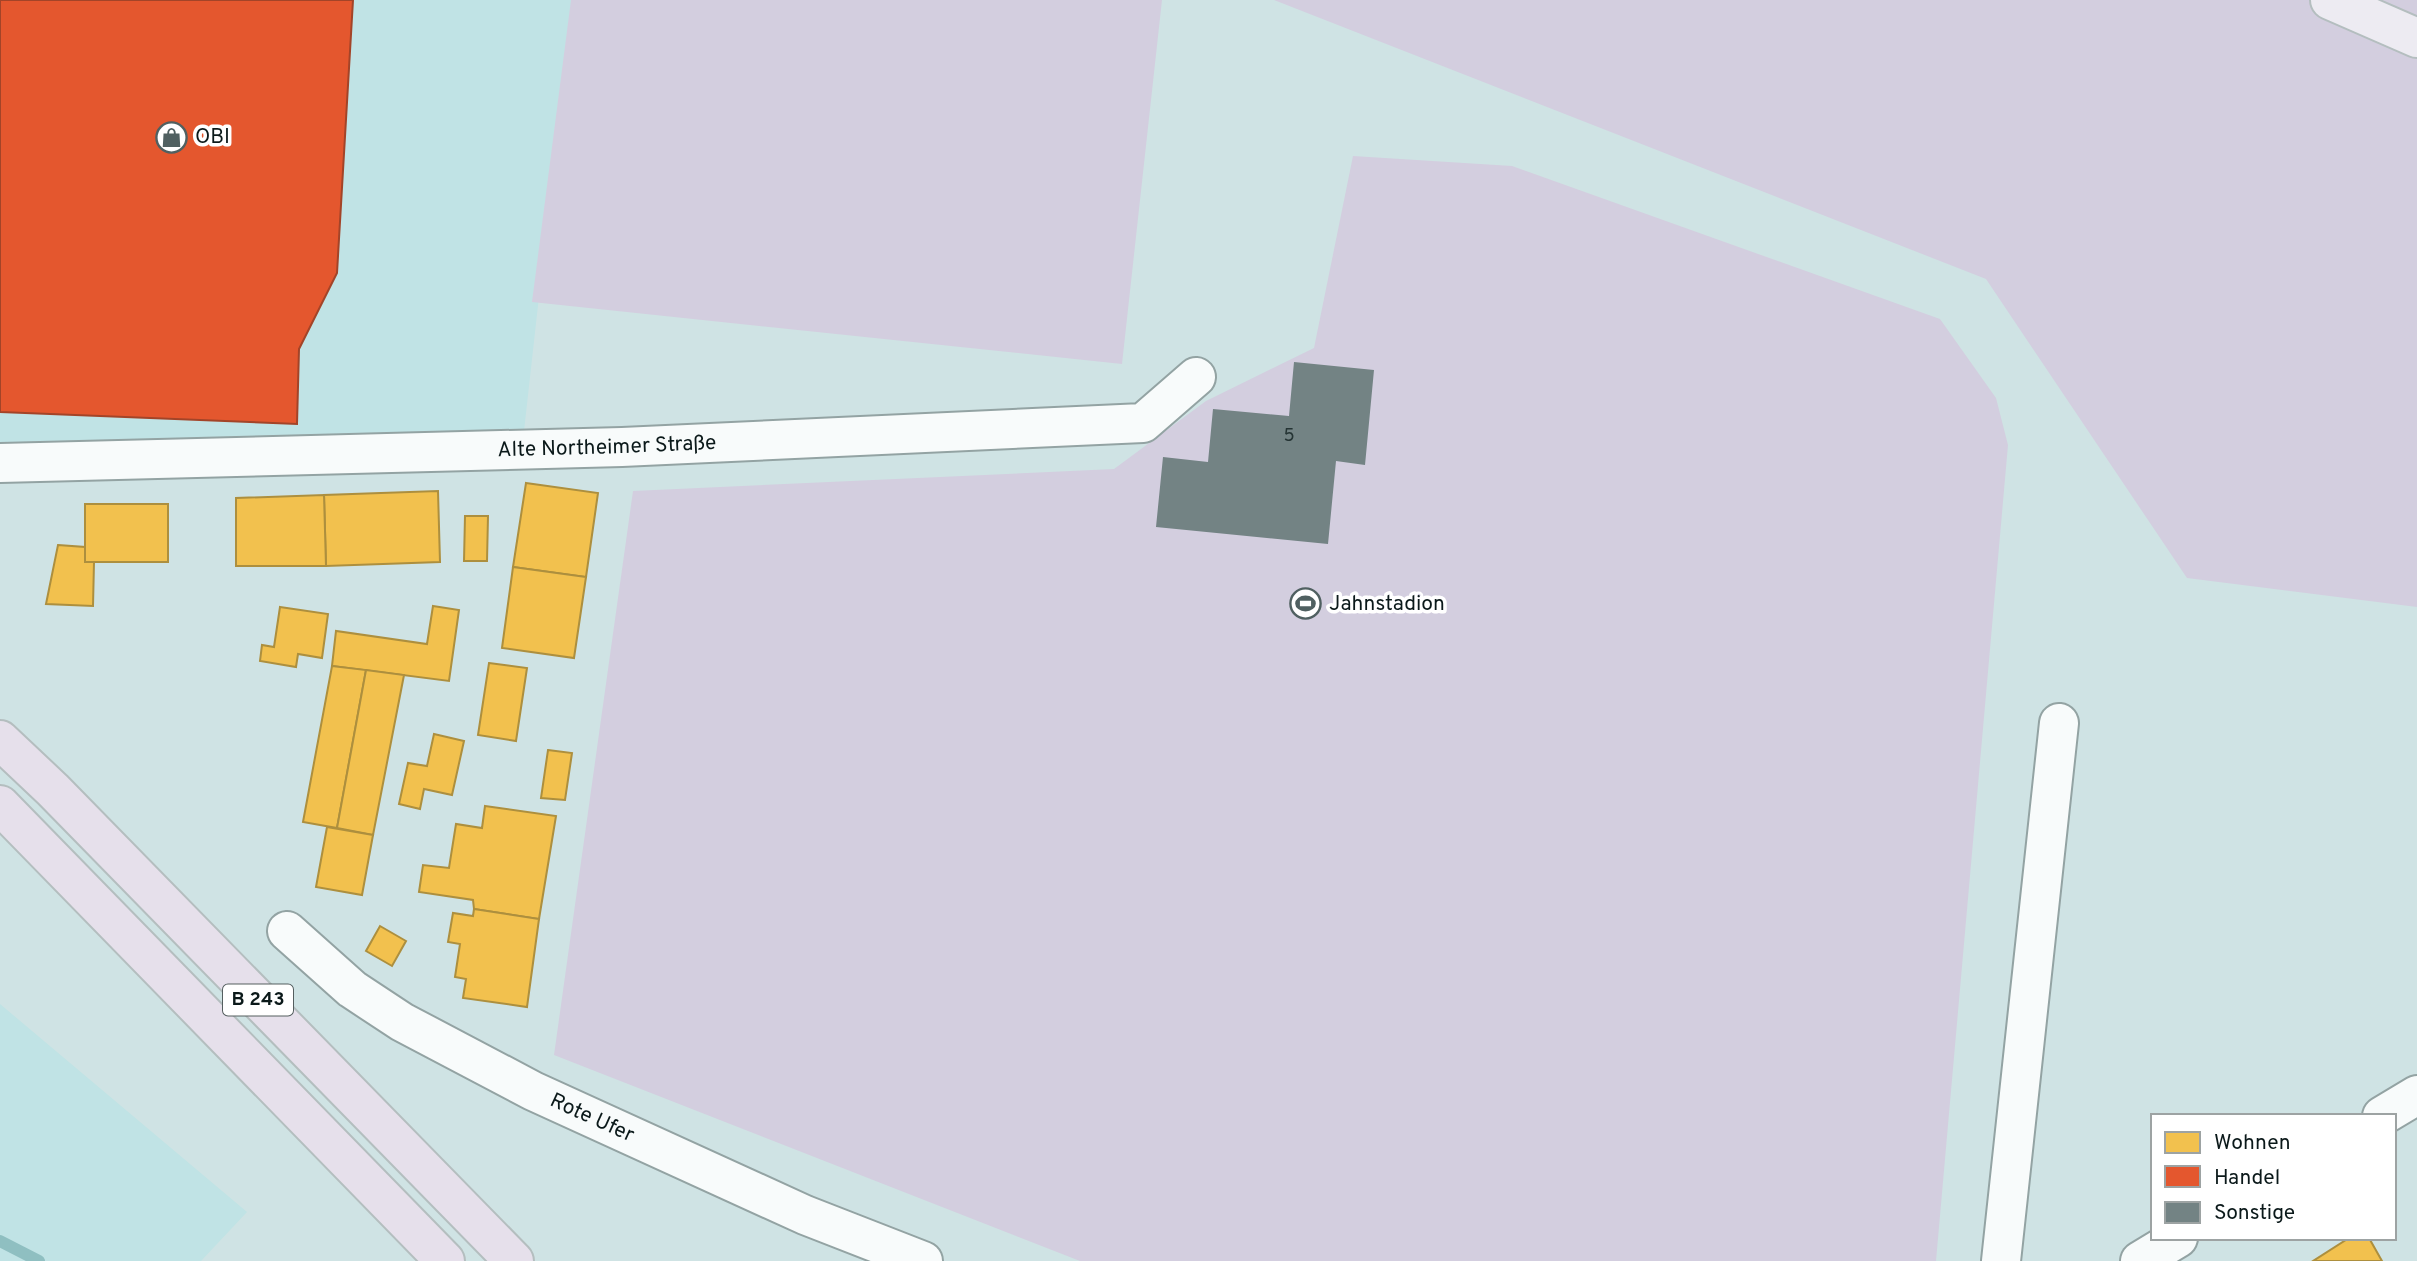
<svg xmlns="http://www.w3.org/2000/svg" width="2417" height="1261" font-family="Overpass,sans-serif">
  <style>
    .built { fill: #c0e3e5 }
    .green { fill: #d3cedf }
    .homes { fill: #f2c14e; stroke: #ad8f3e; stroke-width: 2 }
    .shops { fill: #e4572e; stroke: #a34428; stroke-width: 2 }
    .lines { fill: none; stroke-linecap: round; stroke-linejoin: round }
    .stream { stroke: #8fbfc1; stroke-width: 12 }
    .building { fill: #738384 }
    .minor-casing { stroke: #93a3a3; stroke-width: 42 }
    .major-casing { stroke: #b4bebf; stroke-width: 42 }
    .highway-casing { stroke: #b4bebf; stroke-width: 42 }
    .minor { stroke: #f8fbfb; stroke-width: 38 }
    .major { stroke: #edebf2; stroke-width: 38 }
    .highway { stroke: #e6e0eb; stroke-width: 38 }
    .labels { text-anchor: middle; dominant-baseline: central; stroke-width: 7; stroke-linejoin: round; paint-order: stroke }
    .number-label { font-size: 18px; fill: #253434 }
    .shield { fill: #fff; stroke: #545e5f; stroke-width: 2 }
    .shield-label { font-size: 19px; font-weight: bold; fill: #0b191a }
    .poi-label { font-size: 21px; fill: #0b191a; stroke: #fff; text-anchor: start }
    .street-label { font-size: 21px; fill: #0b191a; stroke: #fff }
  </style>
  <rect width="100%" height="100%" fill="#cfe3e4"/>
  <g class="built">
    <polygon points="0,0 572,0 524,431 0,459"/>
    <polygon points="0,1004 247,1212 201,1261 0,1261"/>
  </g>
  <g class="green">
    <polygon points="571,0 1162,0 1122,364 532,302"/>
    <polygon points="1274,0 2417,0 2417,607 2187,578 1986,279"/>
    <polygon points="1353,156 1512,166 1940,319 1996,398 2008,445 1936,1261 1080,1261 554,1055 633,491 1114,469 1206,401 1314,348"/>
  </g>
  <g class="homes">
    <polygon points="526,483 598,493 586,577 513,567"/>
    <polygon points="438,491 440,562 326,566 324,495"/>
    <polygon points="324,495 326,566 236,566 236,498"/>
    <rect x="85" y="504" width="83" height="58"/>
    <polygon points="465,516 488,516 487,561 464,561"/>
    <polygon points="58,545 85,547 85,562 94,562 93,606 46,604"/>
    <polygon points="513,567 586,577 574,658 502,648"/>
    <polygon points="433,606 459,610 449,681 332,666 336,631 427,644"/>
    <polygon points="280,607 328,614 322,658 298,654 296,667 260,661 262,645 274,647"/>
    <polygon points="489,663 527,668 516,741 478,735"/>
    <polygon points="332,666 366,670 337,828 303,822"/>
    <polygon points="366,670 404,675 373,835 337,828"/>
    <polygon points="434,734 464,741 452,795 424,789 420,809 399,804 408,763 427,766"/>
    <polygon points="548,750 572,753 565,800 541,798"/>
    <polygon points="485,806 556,816 539,919 474,909 473,900 419,892 423,865 449,868 456,824 482,828"/>
    <polygon points="327,827 373,835 362,895 316,887"/>
    <polygon points="474,909 539,919 527,1007 463,998 466,979 455,977 460,944 448,942 453,913 473,916"/>
    <polygon points="380,926 406,941 392,966 366,951"/>
    <polygon points="2349,1238 2369,1238 2382,1261 2313,1261"/>
  </g>
  <polygon class="shops" points="0,0 353,0 337,273 299,349 297,424 0,412"/>
  <g class="lines">
    <polyline class="stream" points="0,1241 39,1261"/>
  </g>
  <polygon class="building" points="1294,362 1374,370 1365,465 1336,461 1328,544 1156,527 1163,457 1208,462 1213,409 1289,416"/>
  <g class="lines">
    <defs>
      <g id="minor">
        <path id="s1" d="M 0,463 L 622,447 L 1143,423 L 1196,377"/>
        <path id="s2" d="M 287,931 L 352,989 L 402,1022 L 533,1091 L 805,1215 L 923,1261"/>
        <polyline points="2382,1116 2417,1095"/>
        <polyline points="2001,1261 2059,723"/>
        <polyline points="2140,1261 2178,1238"/>
      </g>
      <polyline id="major" points="2330,0 2417,38"/>
      <g id="highway">
        <polyline points="0,740 53,790 514,1261"/>
        <polyline points="0,805 445,1261"/>
      </g>
    </defs>
    <use href="#minor" class="minor-casing"/>
    <use href="#major" class="major-casing"/>
    <use href="#highway" class="highway-casing"/>
    <use href="#minor" class="minor"/>
    <use href="#major" class="major"/>
    <use href="#highway" class="highway"/>
  </g>
  <defs>
    <symbol id="shop-ring" viewBox="-11 -11 22 22"><circle r="9.5" fill="#fff" stroke="#506061" stroke-width="1.5"/><path d="M-5-2.5h2.3a2.7 3.5 0 0 1 5.4 0H5L5.5 6h-11ZM-1.5-2.5h3a1.5 2.3 0 0 0-3 0Z" fill="#506061"/></symbol>
    <symbol id="stadium-ring" viewBox="-11 -11 22 22"><circle r="9.5" fill="#fff" stroke="#506061" stroke-width="1.5"/><path d="M0-5a6.5 5 0 1 0 0 10a6.5 5 0 1 0 0-10ZM-3.5-1.8h7v3.6h-7Z" fill="#506061"/></symbol>
  </defs>
  <g fill-rule="evenodd">
    <use href="#shop-ring" x="154" y="120" width="35" height="35"/>
    <use href="#stadium-ring" x="1288" y="586" width="35" height="35"/>
  </g>
  <g class="labels">
    <g class="number-label">
      <text x="1289" y="436">5</text>
    </g>
    <rect class="shield" x="223" y="984.5" width="70" height="31" rx="5"/>
    <g class="shield-label">
      <text x="258" y="1000">B 243</text>
    </g>
    <g class="poi-label">
      <text x="195" y="137">OBI</text>
      <text x="1329" y="604">Jahnstadion</text>
    </g>
    <g class="street-label">
      <text stroke="none"><textPath href="#s1" startOffset="607">Alte Northeimer Straße</textPath></text>
      <text stroke="none"><textPath href="#s2" startOffset="360">Rote Ufer</textPath></text>
    </g>
  </g>
  <rect x="2151" y="1114" width="245" height="126" fill="#ffffff" stroke="#9da3a3" stroke-width="2"/>
  <rect x="2165" y="1132" width="35" height="21" fill="#f2c14e" stroke="#9da3a3" stroke-width="2"/>
  <text x="2214" y="1149" font-size="21" fill="#0b191a">Wohnen</text>
  <rect x="2165" y="1166" width="35" height="21" fill="#e4572e" stroke="#9da3a3" stroke-width="2"/>
  <text x="2214" y="1184" font-size="21" fill="#0b191a">Handel</text>
  <rect x="2165" y="1202" width="35" height="21" fill="#738384" stroke="#9da3a3" stroke-width="2"/>
  <text x="2214" y="1219" font-size="21" fill="#0b191a">Sonstige</text>
</svg>
